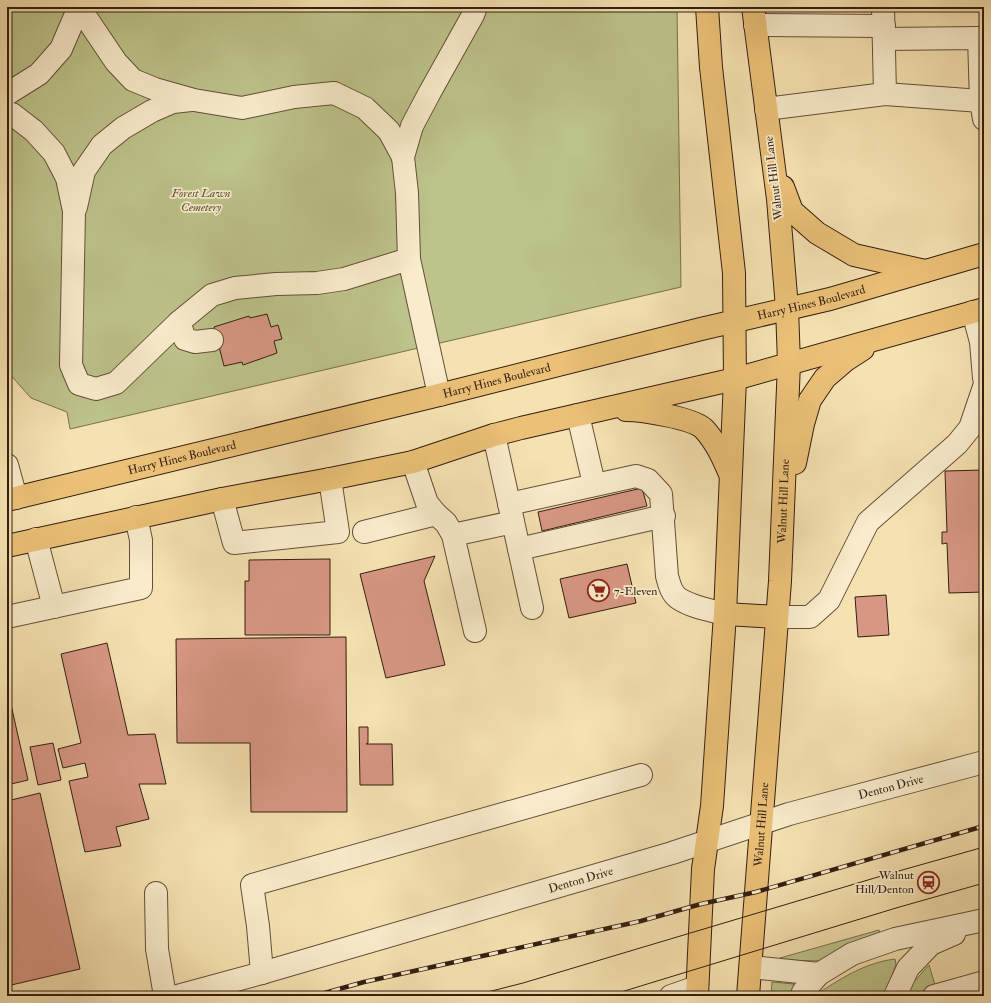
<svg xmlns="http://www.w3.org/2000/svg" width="991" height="1003" font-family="'IM FELL Double Pica',serif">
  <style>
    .green { fill: #bdc38a; stroke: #78704e }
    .building { fill: #d79784; stroke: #331e12 }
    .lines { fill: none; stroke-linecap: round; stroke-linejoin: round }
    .minor-casing { stroke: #644f3a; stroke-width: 24 }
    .major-casing { stroke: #331e12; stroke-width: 24 }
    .minor { stroke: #f9eccc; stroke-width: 22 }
    .major { stroke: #ebc178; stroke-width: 22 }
    .tram { stroke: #331e12; stroke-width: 1 }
    .rail-casing { stroke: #331e12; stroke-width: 4.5 }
    .rail { stroke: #f9eccc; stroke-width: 3; stroke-dasharray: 9; stroke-linecap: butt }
    .labels { text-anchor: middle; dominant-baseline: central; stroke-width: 3.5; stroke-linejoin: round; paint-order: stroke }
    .street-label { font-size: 12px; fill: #331e12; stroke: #f9eccc }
    .park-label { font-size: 12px; font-style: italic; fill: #5c5036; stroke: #f9eccc }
    .poi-label { font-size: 12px; fill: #331e12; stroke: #f9eccc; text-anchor: start }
  </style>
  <rect width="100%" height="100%" fill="#f6e2b1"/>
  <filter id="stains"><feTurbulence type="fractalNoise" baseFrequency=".005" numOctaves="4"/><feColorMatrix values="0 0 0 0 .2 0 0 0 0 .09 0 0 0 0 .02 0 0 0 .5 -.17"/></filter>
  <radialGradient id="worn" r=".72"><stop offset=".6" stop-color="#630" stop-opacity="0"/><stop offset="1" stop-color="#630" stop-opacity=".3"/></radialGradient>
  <g class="green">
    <polygon points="7,7 677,7 681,287 70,429 67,412 31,398 7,371"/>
    <polygon points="879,930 881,938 820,961 782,960 780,958"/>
    <path d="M 895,959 L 896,964 L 885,996 L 814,996 C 840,979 864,963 895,959 Z"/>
    <polygon points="929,965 935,985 924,990 917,996 906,996 912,984"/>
    <polygon points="772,982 794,984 795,988 791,996 771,996"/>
  </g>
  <g class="building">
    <polygon points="267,314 271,327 278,325 282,339 274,341 277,353 243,365 242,362 224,366 214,327 249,316 250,318"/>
    <polygon points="984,470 984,592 949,593 947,543 942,544 942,532 947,532 945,471"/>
    <polygon points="642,488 647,506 542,531 538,512"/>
    <polygon points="435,556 424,581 445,665 386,678 360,574"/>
    <polygon points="330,559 330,635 245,635 245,581 249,581 249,560"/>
    <polygon points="627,564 636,603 569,618 560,579"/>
    <polygon points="886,595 889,635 858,637 855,597"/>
    <polygon points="346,637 347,812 251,812 250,743 177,743 176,639"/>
    <polygon points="107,643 128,735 155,734 166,784 139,784 149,819 116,827 121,846 85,852 69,781 88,777 85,763 63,768 58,749 81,743 61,654"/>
    <polygon points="7,687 28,780 7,785"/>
    <polygon points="359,727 368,727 368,743 366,744 392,744 393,785 360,785"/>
    <polygon points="53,743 61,780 38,785 30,747"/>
    <polygon points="40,793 80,969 7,986 7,801"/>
  </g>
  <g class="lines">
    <defs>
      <g id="minor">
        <polyline points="79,7 116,62 133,80 155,89 194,100 242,108 294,97 334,93 365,108 389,131 403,157"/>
        <polyline points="883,7 885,94"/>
        <polyline points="755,25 884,26"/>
        <polyline points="884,39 979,38 981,101 984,119"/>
        <polyline points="7,94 39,74 61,49 79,7"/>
        <polyline points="766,109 885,94 981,101"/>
        <polyline points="7,113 12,114 34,131 54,153 67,178 74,211 71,365 79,384 96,389 116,383 179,322 212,295 235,288 276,284 317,283 344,279 409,259"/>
        <polyline points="76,207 84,171 102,145 123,128 152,111 173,102 191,100"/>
        <polyline points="973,312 981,342 984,378"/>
        <polyline points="179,322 185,339 195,342 212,340"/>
        <polyline points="439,395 409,259 407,193 403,157 412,126 430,92 473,15 476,7"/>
        <polyline points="578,415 594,484"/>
        <polyline points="494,435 532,608"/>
        <polyline points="413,462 427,503 436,514 446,523 453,535 475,631"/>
        <polyline points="7,465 16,498"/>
        <polyline points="222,499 234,543 338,532 330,479"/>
        <path d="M 509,504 L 636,476 L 648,480 L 661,494 L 667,576 C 669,583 671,593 678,598 C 691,607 709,610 725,614"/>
        <polyline points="364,532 436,514"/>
        <polyline points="453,535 513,522"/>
        <polyline points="36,539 54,607"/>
        <polyline points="519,549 664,516"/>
        <polyline points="7,617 141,588 141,540 136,517"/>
        <polyline points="777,617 810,617 829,600 868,522 957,444 970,428 984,387"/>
        <polyline points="156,893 157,949 165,996"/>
        <polyline points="751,967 819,974"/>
        <polyline points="262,973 258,926 252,885 641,775"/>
        <path id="s1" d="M 177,996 L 262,973 L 672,853 L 789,814 L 984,762"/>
        <polyline points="671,996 697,987"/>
        <polyline points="802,996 803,992 819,974 852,954 895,939 984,920"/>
        <polyline points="895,996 908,968 931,944 954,934"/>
        <polyline points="934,996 984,982"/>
      </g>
      <g id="major">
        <polyline points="783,187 792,211 817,233 854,255 925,271"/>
        <path d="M 626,410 C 642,410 693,418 704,429 C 716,442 723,458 730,474"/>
        <polyline points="795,463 803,424 810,400 825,378 846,360 863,349"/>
        <path id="s2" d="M 7,500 L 439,395 L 701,329 L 830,299 L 984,254"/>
        <polyline points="7,546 222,499 330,479 413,462 494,435 521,428 735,379 984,309"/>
        <polyline points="725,614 777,617"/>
        <polyline points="697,996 703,869 712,806 725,614 735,379 734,273 711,67 707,7"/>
        <path id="s3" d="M 748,996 L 780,581 L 789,363 L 787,308 L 778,199 L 753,7"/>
      </g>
    </defs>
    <use href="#minor" class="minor-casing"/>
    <use href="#major" class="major-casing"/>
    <use href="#minor" class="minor"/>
    <use href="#major" class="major"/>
    <g class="tram">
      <polyline points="472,996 523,983 888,874 984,847"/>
      <polyline points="608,996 896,908 984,883"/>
    </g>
    <defs>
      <polyline id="rail" points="314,996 364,982 641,921 701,904 756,892 984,826"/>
    </defs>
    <use href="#rail" class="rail-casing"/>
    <use href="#rail" class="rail"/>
  </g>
  <defs>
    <symbol id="supermarket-ring" viewBox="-11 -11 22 22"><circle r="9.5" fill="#f9eccc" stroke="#8f2418" stroke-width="1.5"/><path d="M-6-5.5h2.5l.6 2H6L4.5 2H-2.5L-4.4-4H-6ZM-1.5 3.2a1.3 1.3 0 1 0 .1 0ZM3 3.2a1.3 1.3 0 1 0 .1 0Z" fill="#8f2418"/></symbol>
    <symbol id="station-ring" viewBox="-11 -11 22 22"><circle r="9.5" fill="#f9eccc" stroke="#8f2418" stroke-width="1.5"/><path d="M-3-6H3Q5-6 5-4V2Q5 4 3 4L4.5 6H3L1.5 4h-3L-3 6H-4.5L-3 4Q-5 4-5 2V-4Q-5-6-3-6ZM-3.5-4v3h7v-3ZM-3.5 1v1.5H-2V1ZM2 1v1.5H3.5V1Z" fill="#8f2418"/></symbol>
  </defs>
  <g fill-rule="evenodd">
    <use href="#supermarket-ring" x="586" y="578" width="25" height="25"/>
    <use href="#station-ring" x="916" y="870" width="25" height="25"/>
  </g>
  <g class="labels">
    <g class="street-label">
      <text transform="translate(774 178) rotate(-97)">Walnut Hill Lane</text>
      <text stroke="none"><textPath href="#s2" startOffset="828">Harry Hines Boulevard</textPath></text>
      <text stroke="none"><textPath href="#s2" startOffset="504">Harry Hines Boulevard</textPath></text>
      <text stroke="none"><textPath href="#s2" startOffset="180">Harry Hines Boulevard</textPath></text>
      <text stroke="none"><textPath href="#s3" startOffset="496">Walnut Hill Lane</textPath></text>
      <text stroke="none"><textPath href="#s1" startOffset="744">Denton Drive</textPath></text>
      <text stroke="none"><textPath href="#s3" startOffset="172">Walnut Hill Lane</textPath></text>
      <text stroke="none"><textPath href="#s1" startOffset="420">Denton Drive</textPath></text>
    </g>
    <g class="park-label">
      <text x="201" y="193">Forest Lawn<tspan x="201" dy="14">Cemetery</tspan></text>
    </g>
    <g class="poi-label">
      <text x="614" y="591">7-Eleven</text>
      <text x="914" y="875" text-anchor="end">Walnut<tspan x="914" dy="14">Hill/Denton</tspan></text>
    </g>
  </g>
  <rect width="991" height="1003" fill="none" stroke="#f6e2b1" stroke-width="24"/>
  <rect x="8" y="8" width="975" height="987" fill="none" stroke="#331e12" stroke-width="2"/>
  <rect x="12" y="12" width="967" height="979" fill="none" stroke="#331e12"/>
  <rect width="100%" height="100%" filter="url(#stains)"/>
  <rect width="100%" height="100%" fill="url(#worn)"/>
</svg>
